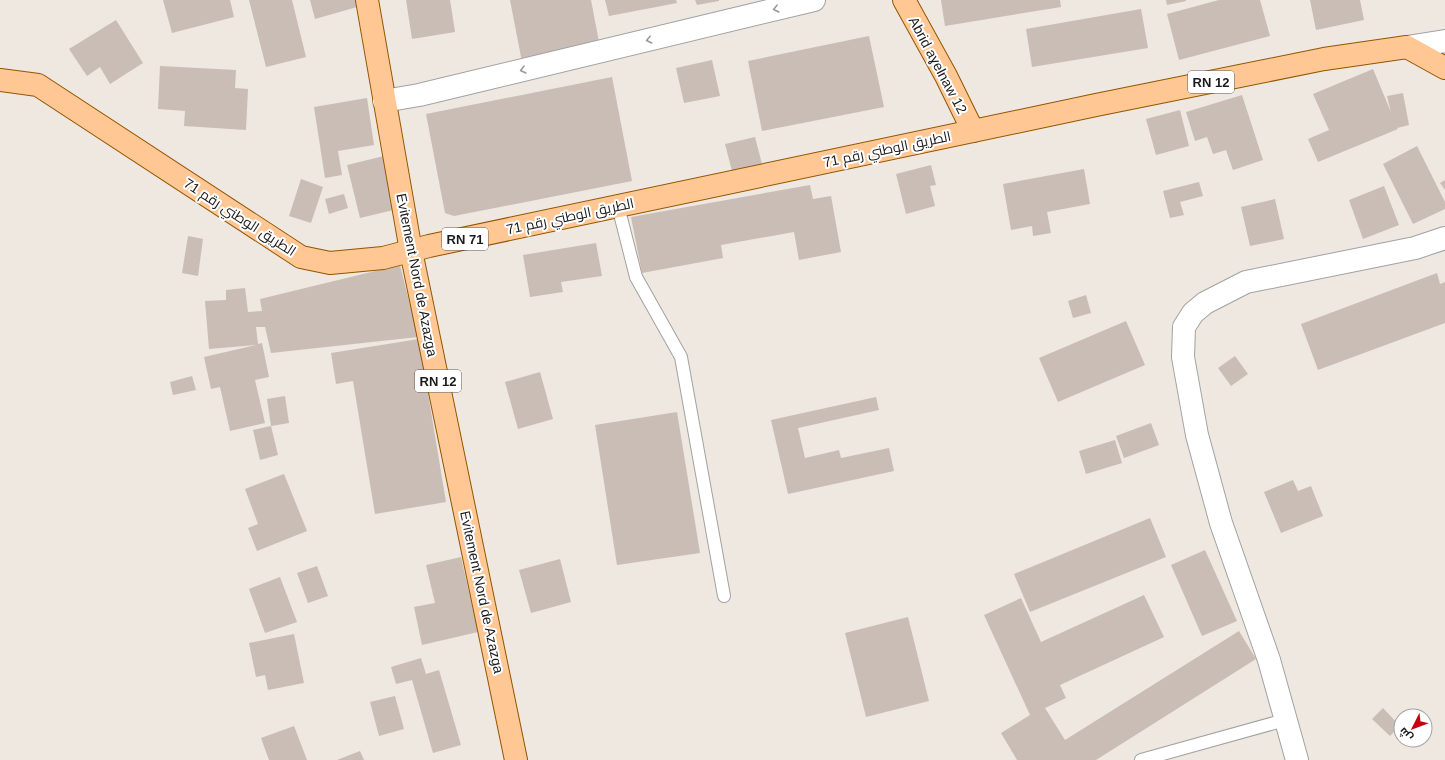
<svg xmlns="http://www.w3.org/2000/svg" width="1445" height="760" font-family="Helvetica,Cairo,sans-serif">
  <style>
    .building { fill: #cabdb6 }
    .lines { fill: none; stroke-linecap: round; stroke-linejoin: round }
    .service-casing { stroke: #a2a2a2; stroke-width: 14 }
    .minor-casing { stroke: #a2a2a2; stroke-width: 24 }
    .primary-casing { stroke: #935500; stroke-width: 24 }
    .service { stroke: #fff; stroke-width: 12 }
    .minor { stroke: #fff; stroke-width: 22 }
    .primary { stroke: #ffc794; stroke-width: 22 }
    .oneway { stroke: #989898 }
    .labels { text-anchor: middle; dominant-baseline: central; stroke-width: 4; stroke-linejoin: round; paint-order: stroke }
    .shield { fill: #fff; stroke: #5f5f5f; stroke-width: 1 }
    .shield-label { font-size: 13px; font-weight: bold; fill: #1b1b1b }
    .street-label { font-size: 14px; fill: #1b1b1b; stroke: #fff }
  </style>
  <rect width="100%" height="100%" fill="#eee8e0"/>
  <g class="building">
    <polygon points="163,0 230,0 234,17 172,33"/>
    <polygon points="249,0 292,0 306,57 266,67"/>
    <polygon points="310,0 363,0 364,5 315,19"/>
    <polygon points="406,0 450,0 455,32 412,39"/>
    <polygon points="510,0 591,0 600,47 522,62"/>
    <polygon points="605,0 676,0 677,3 609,16"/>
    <polygon points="695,0 719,0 719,1 697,5"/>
    <polygon points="941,0 1060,0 1061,7 945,26"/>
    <polygon points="1166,0 1186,0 1186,1 1167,5"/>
    <polygon points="1219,0 1260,0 1270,36 1179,60 1167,14"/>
    <polygon points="1310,0 1360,0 1364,20 1316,30"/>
    <polygon points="1141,9 1148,48 1032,67 1026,29"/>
    <polygon points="116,20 143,63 110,84 100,67 87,76 69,49"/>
    <polygon points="869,36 884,107 762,131 748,61"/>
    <polygon points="712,60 720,96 684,103 676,68"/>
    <polygon points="160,66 236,70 235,88 248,89 246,130 184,126 185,111 158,109"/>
    <polygon points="1373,69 1391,112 1387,96 1403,93 1409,125 1397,128 1398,129 1318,162 1308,139 1329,130 1313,94"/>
    <polygon points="612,77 632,181 454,216 445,213 426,114"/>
    <polygon points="1242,95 1263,160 1233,170 1226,150 1213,154 1207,137 1195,141 1186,112"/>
    <polygon points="367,98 374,145 338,151 342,175 325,178 314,107"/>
    <polygon points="1180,110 1189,146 1156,155 1146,119"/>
    <polygon points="755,137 762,164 732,171 725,144"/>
    <polygon points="1417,146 1445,202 1445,209 1413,224 1383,164"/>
    <polygon points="388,155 402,208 360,218 347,165"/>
    <polygon points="931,165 936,185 930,186 935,206 906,214 896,174"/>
    <polygon points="1084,169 1090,204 1047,212 1051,233 1033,236 1032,226 1011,230 1003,184"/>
    <polygon points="301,179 323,187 311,223 289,216"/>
    <polygon points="1445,180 1445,190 1440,183"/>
    <polygon points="1199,182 1203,196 1180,202 1184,215 1170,218 1163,191"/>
    <polygon points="810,185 813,199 831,196 841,252 799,260 794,232 721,245 723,258 642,273 631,217"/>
    <polygon points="1384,186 1399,225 1363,239 1349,200"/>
    <polygon points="344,194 348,208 329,214 325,199"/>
    <polygon points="1275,199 1284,239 1250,246 1241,207"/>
    <polygon points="188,236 203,239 198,276 182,273"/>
    <polygon points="596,243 602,276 561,282 563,292 530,297 523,255"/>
    <polygon points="400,265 418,337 271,353 265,327 256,327 258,344 262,343 269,377 255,380 265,423 230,431 220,387 211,389 204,357 256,345 209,349 205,301 226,300 226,290 245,288 248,312 262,311 260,299"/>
    <polygon points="1437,273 1440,284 1445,282 1445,323 1318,370 1301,324"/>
    <polygon points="1086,295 1091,313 1073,318 1068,301"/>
    <polygon points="1126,321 1145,365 1058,402 1039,358"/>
    <polygon points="419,339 446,502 375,514 353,381 336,384 331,353"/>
    <polygon points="1235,356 1248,374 1231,386 1218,368"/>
    <polygon points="540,372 553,419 518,429 505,382"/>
    <polygon points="192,376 196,390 173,395 170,382"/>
    <polygon points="285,396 289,423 271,426 267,399"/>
    <polygon points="876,397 879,410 798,428 805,458 839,450 841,458 889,448 894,471 788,494 771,420"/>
    <polygon points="677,412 700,553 617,565 595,425"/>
    <polygon points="1151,423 1159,445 1124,458 1116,436"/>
    <polygon points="271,426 278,455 260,460 253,430"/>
    <polygon points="1115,440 1122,463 1086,474 1079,451"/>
    <polygon points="284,474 307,531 257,551 248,528 258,524 245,489"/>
    <polygon points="1293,480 1298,491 1311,486 1323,516 1281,533 1264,492"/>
    <polygon points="1150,518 1166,557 1030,612 1014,574"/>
    <polygon points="1205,550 1237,621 1202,636 1171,565"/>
    <polygon points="461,557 478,632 422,645 414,607 435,603 426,565"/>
    <polygon points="560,559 571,602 531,613 519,570"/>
    <polygon points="317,566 328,596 308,603 297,573"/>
    <polygon points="280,577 297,622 265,633 249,589"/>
    <polygon points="1144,595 1164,637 1060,685 1066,698 1045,708 1065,740 1239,631 1256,659 1096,760 1017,760 1001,733 1030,715 984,615 1021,598 1041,642"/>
    <polygon points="908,617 929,701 866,717 845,633"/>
    <polygon points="294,634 304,683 268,690 265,675 256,677 249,643"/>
    <polygon points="421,658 426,674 439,670 461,745 433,753 412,680 396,684 391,667"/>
    <polygon points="395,696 404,729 379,736 370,702"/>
    <polygon points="1383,708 1400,726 1390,736 1372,719"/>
    <polygon points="294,726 307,760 269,760 261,738"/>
    <polygon points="360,751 364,760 337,760"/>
  </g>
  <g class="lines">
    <defs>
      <g id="service">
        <polyline points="618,206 636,277 681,357 724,596"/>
        <polyline points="1141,760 1285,720"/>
      </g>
      <g id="minor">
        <polyline points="1407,47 1445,41"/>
        <polyline points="384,101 419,95 814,0"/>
        <polyline points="1297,760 1269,660 1221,523 1197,435 1183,357 1184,327 1193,313 1205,303 1246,282 1415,248 1445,238"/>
      </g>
      <g id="primary">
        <polyline points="367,0 411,251 516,760"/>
        <polyline points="904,0 946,76 973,131"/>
        <polyline points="0,80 38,85 301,257 330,263 383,258 429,246 1096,105 1324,59 1407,47 1445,68"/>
      </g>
    </defs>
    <use href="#service" class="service-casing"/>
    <use href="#minor" class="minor-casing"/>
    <use href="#primary" class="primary-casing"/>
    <use href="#service" class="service"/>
    <use href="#minor" class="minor"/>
    <use href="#primary" class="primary"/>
  </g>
  <defs><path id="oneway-chevron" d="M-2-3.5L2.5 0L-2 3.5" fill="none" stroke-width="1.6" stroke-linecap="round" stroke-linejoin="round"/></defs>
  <g class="oneway">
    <use href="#oneway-chevron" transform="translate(776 9) rotate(166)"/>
    <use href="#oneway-chevron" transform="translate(649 40) rotate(166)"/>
    <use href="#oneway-chevron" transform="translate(523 70) rotate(166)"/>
  </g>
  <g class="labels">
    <g class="shield">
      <rect x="1188" y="71" width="46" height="22" rx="3"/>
      <rect x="442" y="228" width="46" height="22" rx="3"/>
      <rect x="415" y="370" width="46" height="22" rx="3"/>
    </g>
    <g class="shield-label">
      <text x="1211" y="82">RN 12</text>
      <text x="465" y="239">RN 71</text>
      <text x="438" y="381">RN 12</text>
    </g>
    <g class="street-label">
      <text transform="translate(938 65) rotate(62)">Abrid aɣelnaw 12</text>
      <text transform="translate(887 149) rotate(-12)">الطريق الوطني رقم 71</text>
      <text transform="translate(570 216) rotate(-12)">الطريق الوطني رقم 71</text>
      <text transform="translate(240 217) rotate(33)">الطريق الوطني رقم 71</text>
      <text transform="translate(417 275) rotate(79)">Evitement Nord de Azazga</text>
      <text transform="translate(482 592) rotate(78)">Evitement Nord de Azazga</text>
    </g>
  </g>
  <g transform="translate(1413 728) rotate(228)"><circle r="19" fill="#ffffff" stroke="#a4a4a4"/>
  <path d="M0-3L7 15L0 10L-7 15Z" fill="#c70012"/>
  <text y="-6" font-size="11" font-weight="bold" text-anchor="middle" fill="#1b1b1b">ش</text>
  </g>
</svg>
